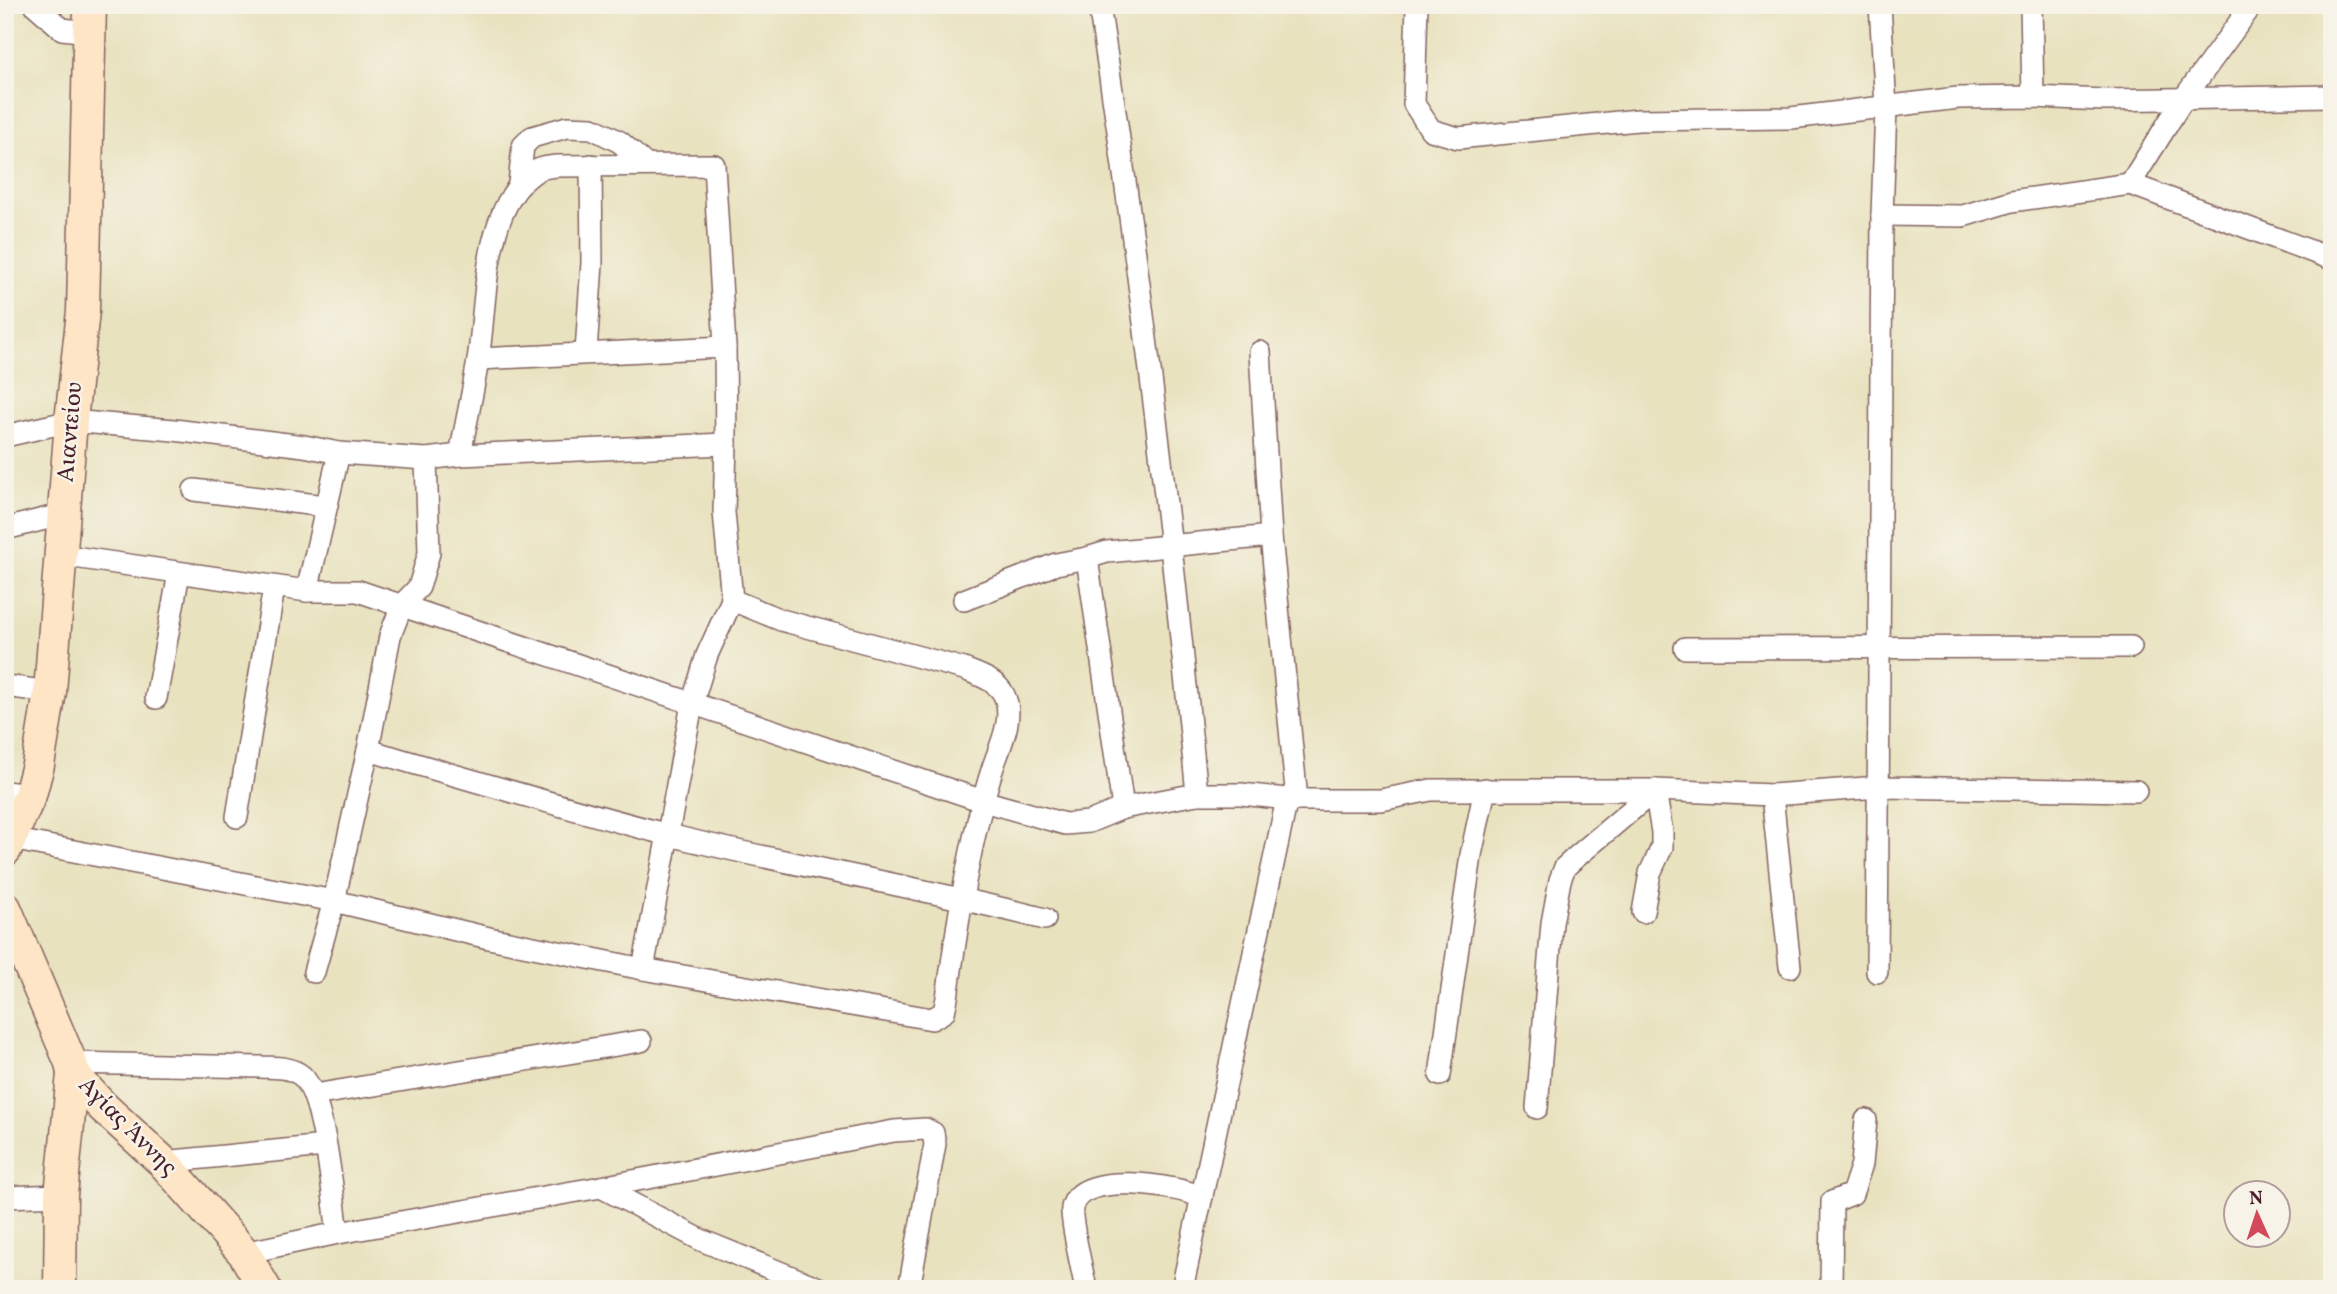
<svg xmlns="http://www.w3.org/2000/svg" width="2337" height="1294" font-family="Vollkorn,serif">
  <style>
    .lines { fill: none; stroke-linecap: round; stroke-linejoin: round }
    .street-casing { stroke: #82635f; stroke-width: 24 }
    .secondary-casing { stroke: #82635f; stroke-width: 35 }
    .street { stroke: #fff; stroke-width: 21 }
    .secondary { stroke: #fde5c5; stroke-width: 32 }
    .labels { text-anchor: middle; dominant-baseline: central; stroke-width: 5; stroke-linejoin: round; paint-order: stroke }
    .street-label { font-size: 24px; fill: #4a1f2b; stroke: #f7f3e8 }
  </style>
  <rect width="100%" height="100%" fill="#f7f3e8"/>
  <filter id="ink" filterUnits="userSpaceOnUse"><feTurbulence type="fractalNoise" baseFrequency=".0143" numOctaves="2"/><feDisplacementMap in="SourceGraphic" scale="14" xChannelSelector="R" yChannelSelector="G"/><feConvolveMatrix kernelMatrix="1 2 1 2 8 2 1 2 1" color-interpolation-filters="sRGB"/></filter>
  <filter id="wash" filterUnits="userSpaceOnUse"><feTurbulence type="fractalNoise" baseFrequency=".00686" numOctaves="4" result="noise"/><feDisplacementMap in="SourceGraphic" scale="28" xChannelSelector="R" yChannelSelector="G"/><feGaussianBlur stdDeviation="1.57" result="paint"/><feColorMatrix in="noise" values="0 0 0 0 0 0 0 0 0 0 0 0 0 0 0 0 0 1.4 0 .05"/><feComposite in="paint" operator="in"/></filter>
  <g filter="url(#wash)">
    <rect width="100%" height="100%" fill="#e9e2bf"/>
  </g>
  <g filter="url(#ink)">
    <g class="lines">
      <defs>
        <g id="street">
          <polyline points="35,5 62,29 89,32"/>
          <path d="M 1099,5 C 1140,267 1171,530 1197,794"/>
          <polyline points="1417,5 1414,104 1431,130 1458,138 1638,120 1791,118 1958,98 2033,97 2105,100 2332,96"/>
          <polyline points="2031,5 2033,97"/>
          <polyline points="2252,5 2184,98 2130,184 2332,259"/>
          <polyline points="519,184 523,146 532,137 567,127 592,128 620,142 645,164"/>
          <polyline points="1882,215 1963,216 2012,201 2130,184"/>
          <polyline points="586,352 592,263 591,165"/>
          <polyline points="1260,352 1271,536"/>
          <polyline points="479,359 725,347"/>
          <polyline points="5,436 71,421 174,430 304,446 339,453 426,459 460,455 726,444"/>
          <path d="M 460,455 C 466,423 473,392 478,360 C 487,304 482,205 536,171 C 542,167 550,167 557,166 L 714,165 L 725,347 L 726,444 L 724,512 L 732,600 L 707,655 L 692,704 L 643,969"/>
          <polyline points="194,490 325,506"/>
          <polyline points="5,529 64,514"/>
          <polyline points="60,555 307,591 358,591 983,801 1065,824 1089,822 1123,808 1197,794 1241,794 1297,800 1381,800 1431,790 1655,790 1772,795 1879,787 2136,791"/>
          <polyline points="307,591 339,453"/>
          <polyline points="964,600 1056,564 1087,558"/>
          <polyline points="1685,648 2131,647"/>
          <polyline points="5,686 50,692"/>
          <polyline points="156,698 179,573"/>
          <path d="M 368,750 C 468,779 568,809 669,835 C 794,866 921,887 1045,919"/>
          <polyline points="5,792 30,795"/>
          <polyline points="1772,795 1790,967"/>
          <polyline points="1123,808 1087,558 1107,552 1271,536 1297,800"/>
          <polyline points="237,817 274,587"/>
          <path d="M 11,839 L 334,901 L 489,938 L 643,969 L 932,1019 L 944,1012 L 947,998 C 958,920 969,842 993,767 C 1000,746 1015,717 1004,695 C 997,680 978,675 964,669 L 781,620 L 732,600"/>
          <polyline points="1643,912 1650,873 1662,847 1662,832 1655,790"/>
          <polyline points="314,972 334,901 368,750 390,636 402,605 419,587 429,553 426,459"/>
          <polyline points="1877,972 1882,215 1886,108 1880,5"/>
          <path d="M 71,1063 L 260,1067 C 274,1068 290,1066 302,1076 C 325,1097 333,1199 338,1233"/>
          <polyline points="1440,1075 1471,855 1485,789"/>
          <polyline points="314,1095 641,1041"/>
          <polyline points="1537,1108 1552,923 1560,880 1565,867 1575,858 1655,790"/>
          <polyline points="163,1162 325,1146"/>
          <polyline points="601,1187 701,1240 821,1289"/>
          <polyline points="5,1197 61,1195"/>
          <polyline points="244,1253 338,1233 601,1187 894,1131 925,1129 933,1133 935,1144 909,1289"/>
          <path d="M 1086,1289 C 1083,1274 1070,1219 1072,1208 C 1079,1169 1177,1186 1202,1197"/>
          <polyline points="1182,1289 1287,799"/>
          <polyline points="1831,1289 1832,1202 1852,1194 1862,1164 1866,1120"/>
        </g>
        <g id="secondary">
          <polyline points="5,850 30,795 38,765 50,692 71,421 83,311 90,5"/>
          <polyline points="5,908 71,1063 73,1074 102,1106 163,1162 244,1253 265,1289"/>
          <polyline points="60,1289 61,1195 73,1074"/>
        </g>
      </defs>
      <use href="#street" class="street-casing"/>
      <use href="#secondary" class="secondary-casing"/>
      <use href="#street" class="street"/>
      <use href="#secondary" class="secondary"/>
    </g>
  </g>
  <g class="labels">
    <g class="street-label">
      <text transform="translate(71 432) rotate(-85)">Αιαντείου</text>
      <text transform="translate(127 1127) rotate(45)">Αγίας Άννης</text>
    </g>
  </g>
  <rect width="2337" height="1294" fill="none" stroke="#f7f3e8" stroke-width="28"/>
  <g transform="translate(2257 1214) rotate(357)"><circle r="33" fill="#f7f3e8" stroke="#b29e9c" stroke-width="2"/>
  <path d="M0-5L12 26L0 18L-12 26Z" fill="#d1495b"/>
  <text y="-10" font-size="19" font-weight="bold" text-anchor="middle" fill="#4a1f2b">N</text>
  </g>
</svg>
